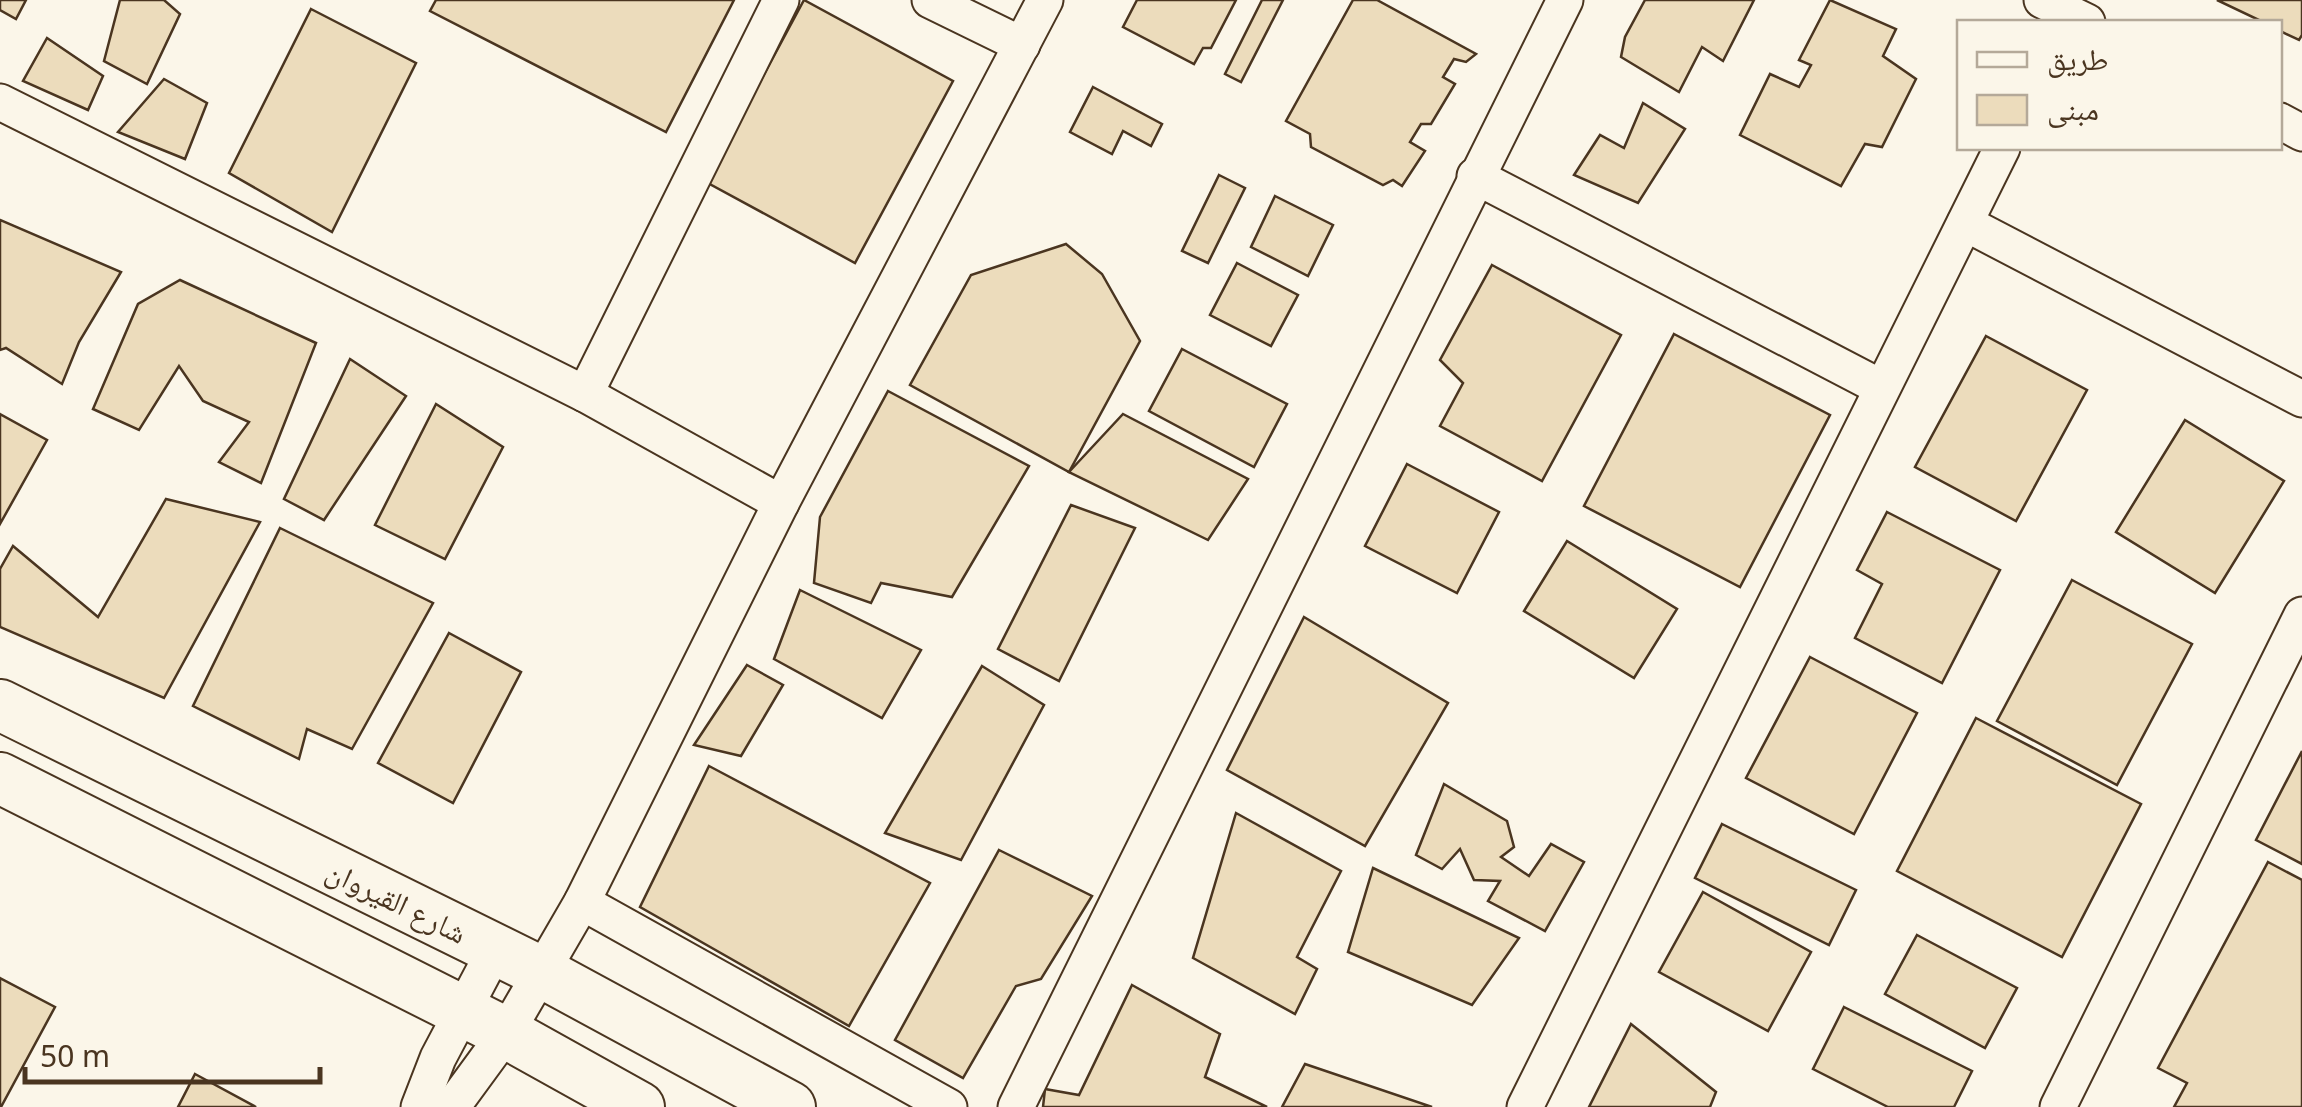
<svg xmlns="http://www.w3.org/2000/svg" width="2302" height="1107" font-family="'Noto Sans','Noto Naskh Arabic',sans-serif">
  <style>
    .building { fill: #ecdcbc; stroke: #4a3520; stroke-width: 2.5 }
    .lines { fill: none; stroke-linecap: round; stroke-linejoin: round }
    .minor-casing { stroke: #4a3520; stroke-width: 39 }
    .secondary-casing { stroke: #4a3520; stroke-width: 54 }
    .minor { stroke: #fbf6e9; stroke-width: 35 }
    .secondary { stroke: #fbf6e9; stroke-width: 50 }
    .labels { text-anchor: middle; dominant-baseline: central; stroke-width: 8; stroke-linejoin: round; paint-order: stroke }
    .street-label { font-size: 30px; fill: #4a3520; stroke: #fbf6e9 }
  </style>
  <rect width="100%" height="100%" fill="#fbf6e9"/>
  <g class="building">
    <polygon points="0,0 26,0 16,19 0,10"/>
    <polygon points="120,0 164,0 180,14 147,84 104,61"/>
    <polygon points="436,0 734,0 666,132 430,11"/>
    <polygon points="804,0 953,81 855,263 706,182"/>
    <polygon points="1137,0 1236,0 1211,48 1203,48 1194,64 1123,27"/>
    <polygon points="1262,0 1283,0 1241,82 1225,74"/>
    <polygon points="1353,0 1377,0 1476,54 1466,62 1454,59 1443,77 1455,84 1431,124 1421,124 1410,142 1425,151 1402,186 1393,180 1383,185 1311,147 1310,134 1286,121"/>
    <polygon points="1645,0 1754,0 1723,61 1702,47 1679,92 1621,57 1625,37"/>
    <polygon points="1830,0 1896,29 1883,56 1916,79 1882,147 1865,144 1841,186 1740,135 1770,74 1799,87 1811,65 1799,60"/>
    <polygon points="2217,0 2302,0 2302,35 2299,40 2280,31 2280,22 2263,22"/>
    <polygon points="311,9 416,63 332,232 229,173"/>
    <polygon points="47,38 103,76 88,110 23,81"/>
    <polygon points="164,79 207,103 185,159 118,132"/>
    <polygon points="1093,87 1162,124 1151,146 1123,131 1112,154 1070,132"/>
    <polygon points="1643,103 1685,129 1638,203 1574,175 1600,135 1624,148"/>
    <polygon points="1219,175 1245,188 1208,263 1182,251"/>
    <polygon points="1275,196 1333,225 1308,276 1251,247"/>
    <polygon points="0,220 121,272 79,342 62,384 6,348 0,350"/>
    <polygon points="1066,244 1102,274 1140,341 1069,472 910,385 971,275"/>
    <polygon points="1237,263 1298,295 1271,346 1210,315"/>
    <polygon points="1492,265 1621,335 1542,481 1440,426 1463,383 1440,360"/>
    <polygon points="180,280 316,343 261,483 219,462 249,422 203,401 179,366 139,430 93,409 138,304"/>
    <polygon points="1674,334 1830,415 1740,587 1584,506"/>
    <polygon points="1986,336 2087,390 2016,521 1915,467"/>
    <polygon points="1182,349 1287,404 1254,467 1149,411"/>
    <polygon points="350,359 406,396 324,520 284,499"/>
    <polygon points="888,391 1029,466 952,597 881,583 871,603 814,583 820,517"/>
    <polygon points="436,404 503,447 445,559 375,525"/>
    <polygon points="0,414 47,440 0,524"/>
    <polygon points="1123,414 1248,479 1208,540 1069,472"/>
    <polygon points="2185,420 2284,481 2215,593 2116,532"/>
    <polygon points="1407,464 1499,512 1457,593 1365,546"/>
    <polygon points="166,499 260,522 164,698 0,627 0,569 13,546 98,617"/>
    <polygon points="1071,505 1135,528 1059,681 998,649"/>
    <polygon points="1887,512 2000,570 1942,683 1855,638 1882,584 1857,570"/>
    <polygon points="280,528 433,603 352,749 307,729 299,759 193,706"/>
    <polygon points="1567,541 1677,609 1634,678 1524,611"/>
    <polygon points="2072,580 2192,644 2117,785 1997,721"/>
    <polygon points="800,590 921,650 882,718 774,659"/>
    <polygon points="1304,617 1448,703 1365,846 1227,770"/>
    <polygon points="449,633 521,672 453,803 378,763"/>
    <polygon points="1810,657 1917,713 1854,834 1746,778"/>
    <polygon points="747,665 783,685 741,756 694,745"/>
    <polygon points="982,666 1044,705 961,860 885,833"/>
    <polygon points="1976,718 2141,804 2062,957 1897,871"/>
    <polygon points="2302,751 2302,864 2256,840"/>
    <polygon points="709,766 930,883 849,1026 640,907"/>
    <polygon points="1444,784 1507,821 1514,847 1501,857 1529,876 1551,844 1584,862 1545,931 1488,901 1500,881 1474,880 1460,849 1442,869 1416,855"/>
    <polygon points="1236,813 1341,871 1297,957 1317,969 1295,1014 1193,958"/>
    <polygon points="1722,824 1856,890 1829,945 1695,878"/>
    <polygon points="999,850 1092,896 1041,979 1016,986 963,1078 895,1040"/>
    <polygon points="2268,862 2302,880 2302,1107 2174,1107 2187,1083 2158,1068"/>
    <polygon points="1373,868 1519,938 1472,1005 1348,952"/>
    <polygon points="1703,892 1811,952 1768,1031 1659,972"/>
    <polygon points="1917,935 2017,988 1985,1048 1885,994"/>
    <polygon points="0,978 55,1007 1,1107 0,1106"/>
    <polygon points="1132,985 1220,1034 1205,1077 1267,1107 1043,1107 1045,1089 1079,1095"/>
    <polygon points="1844,1007 1972,1071 1954,1107 1888,1107 1813,1069"/>
    <polygon points="1631,1024 1716,1092 1710,1107 1589,1107"/>
    <polygon points="1305,1064 1432,1107 1282,1107"/>
    <polygon points="195,1074 256,1107 178,1107"/>
  </g>
  <g class="lines">
    <defs>
      <g id="minor">
        <polyline points="930,0 1022,45"/>
        <polyline points="2042,0 2087,22"/>
        <polyline points="0,102 585,394 781,503"/>
        <polyline points="2280,121 2302,133"/>
        <polyline points="1475,176 1880,387"/>
        <polyline points="1965,223 2302,399"/>
        <polyline points="585,394 781,0"/>
        <polyline points="582,902 949,1107"/>
        <polyline points="419,1107 438,1058 495,950"/>
        <polyline points="444,1107 457,1100 506,1033 582,902 781,503 1045,0"/>
        <polyline points="1016,1107 1565,0"/>
        <polyline points="1525,1107 2002,148"/>
        <polyline points="2058,1107 2302,615"/>
      </g>
      <g id="secondary">
        <polyline points="0,705 541,972 790,1107"/>
        <polyline points="0,778 506,1033 639,1107"/>
      </g>
    </defs>
    <use href="#minor" class="minor-casing"/>
    <use href="#secondary" class="secondary-casing"/>
    <use href="#minor" class="minor"/>
    <use href="#secondary" class="secondary"/>
  </g>
  <g class="labels">
    <g class="street-label">
      <text transform="translate(397 901) rotate(26)">شارع القيروان</text>
    </g>
  </g>
  <rect x="1957" y="20" width="325" height="130" fill="#fbf6e9" stroke="#b4a999" stroke-width="2.5"/>
  <rect x="1977" y="52" width="50" height="15" fill="#fbf6e9" stroke="#b4a999" stroke-width="2.5"/>
  <text x="2047" y="70" font-size="30" fill="#4a3520">طريق</text>
  <rect x="1977" y="95" width="50" height="30" fill="#ecdcbc" stroke="#b4a999" stroke-width="2.5"/>
  <text x="2047" y="120" font-size="30" fill="#4a3520">مبنى</text>
  <path d="M25 1067v15h295v-15" fill="none" stroke="#4a3520" stroke-width="5"/>
  <text x="40" y="1067" font-size="30" fill="#4a3520" stroke="#fbf6e9" stroke-width="8" paint-order="stroke">50 m</text>
</svg>
